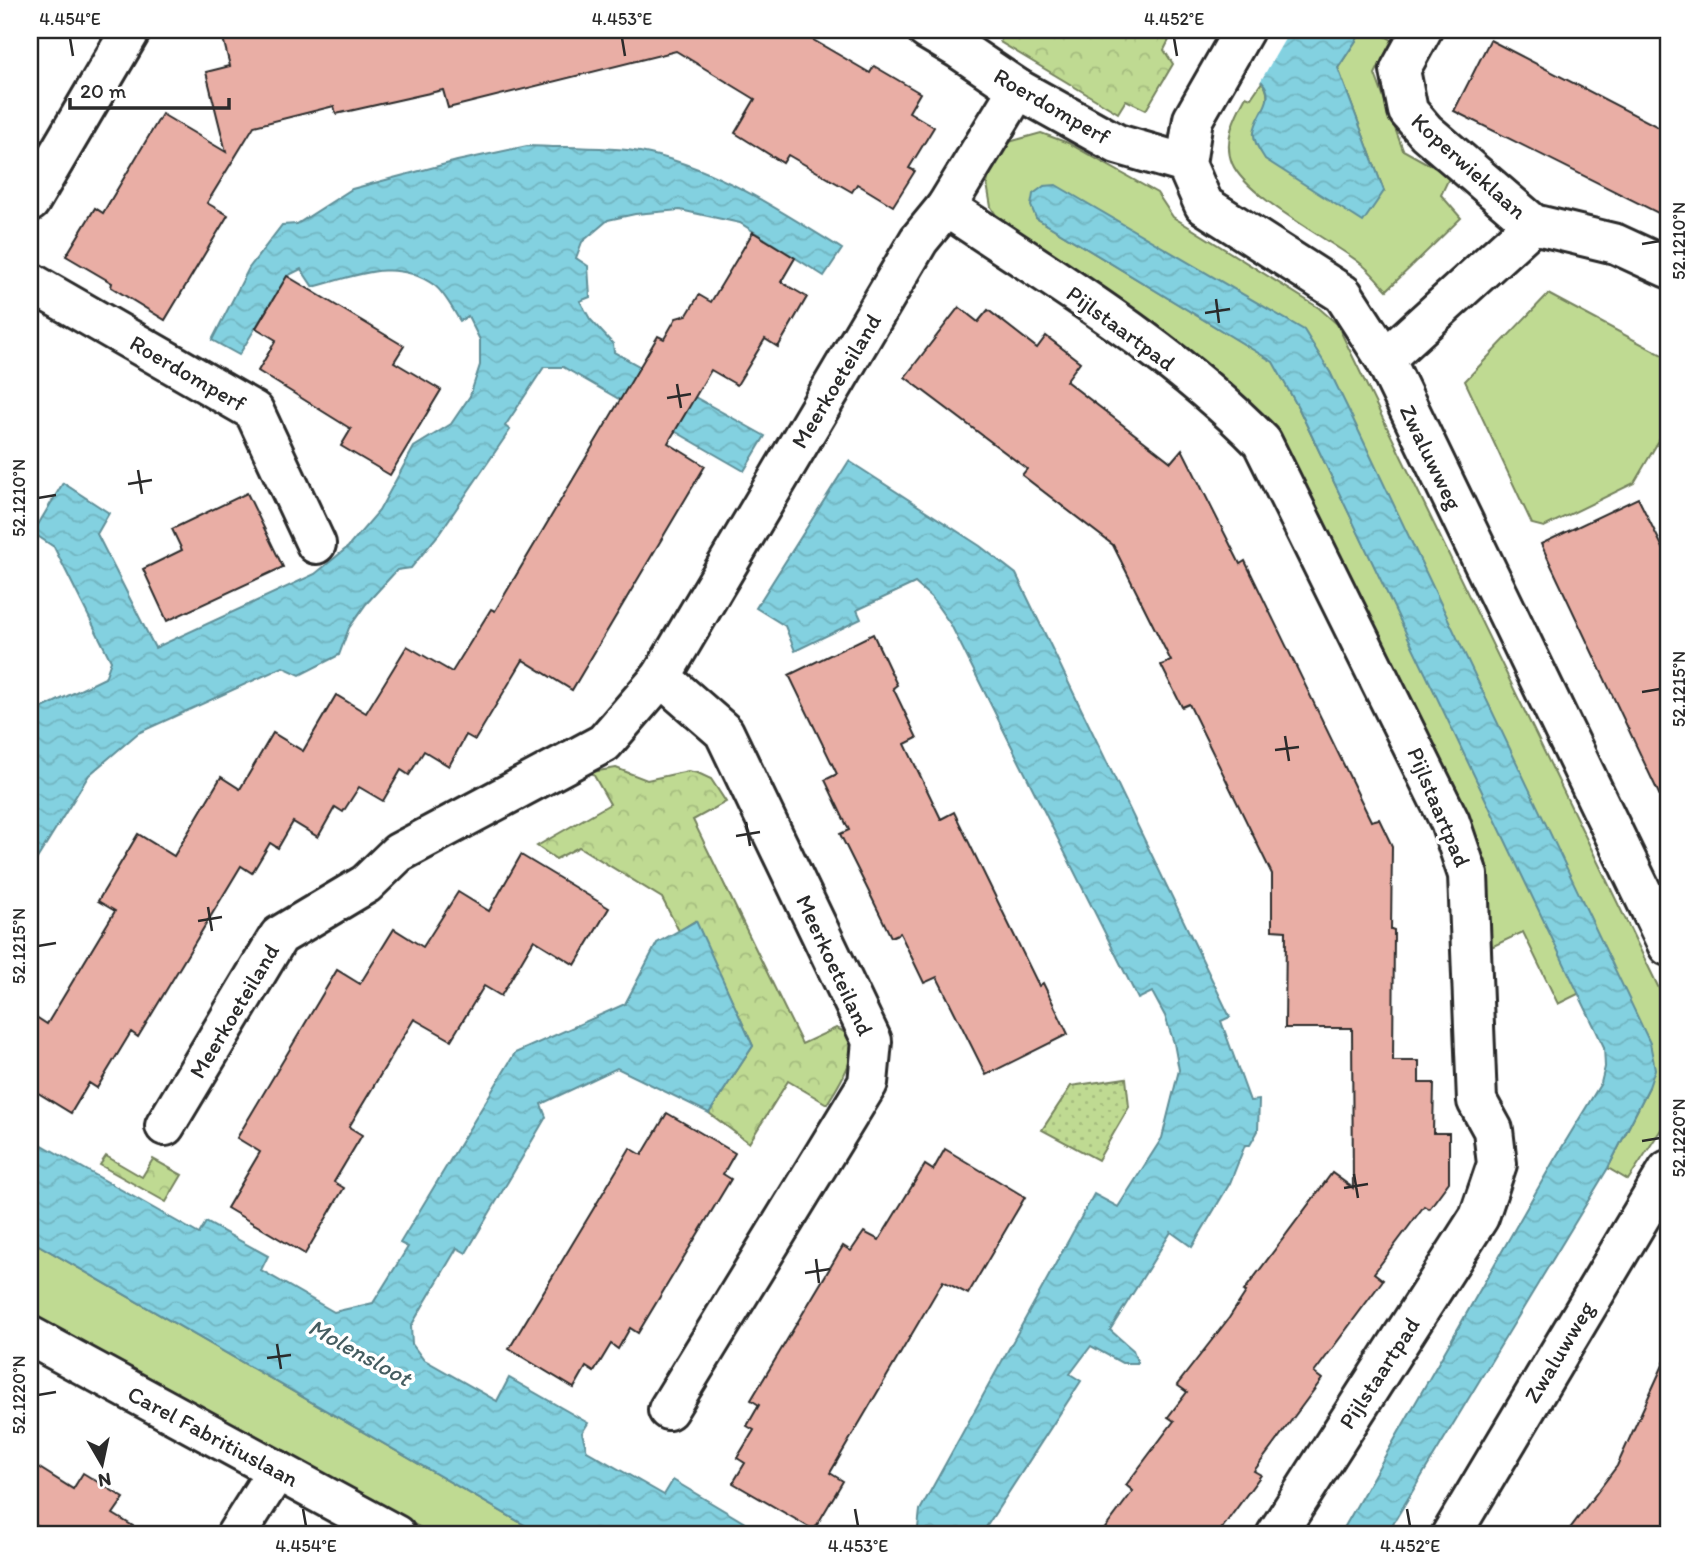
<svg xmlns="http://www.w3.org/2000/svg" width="1698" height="1565" font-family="Itim,sans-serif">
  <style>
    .grass { fill: #bfda92; stroke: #75825e; stroke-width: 2 }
    .forest { fill: url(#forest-crowns); stroke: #75825e; stroke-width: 2 }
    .park { fill: url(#park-dots); stroke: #75825e; stroke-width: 2 }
    .water { fill: url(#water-waves); stroke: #608f98; stroke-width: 2 }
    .pier { fill: #fff }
    .building { fill: #e9aea5; stroke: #2b2b2b; stroke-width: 2 }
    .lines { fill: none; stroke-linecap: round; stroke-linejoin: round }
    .street-casing { stroke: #2b2b2b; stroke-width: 44 }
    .street { stroke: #fff; stroke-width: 38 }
    .ticks { fill: none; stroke: #2b2b2b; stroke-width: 2.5 }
    .labels { text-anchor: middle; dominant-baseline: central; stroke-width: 7; stroke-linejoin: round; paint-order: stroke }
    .street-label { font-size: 23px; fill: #2b2b2b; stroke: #fff }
    .water-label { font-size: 24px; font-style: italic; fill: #455d61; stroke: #fff }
    .neatline { fill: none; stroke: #2b2b2b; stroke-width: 2.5 }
    .ticks-label { font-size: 18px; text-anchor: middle; fill: #2b2b2b }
  </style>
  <defs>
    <pattern id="forest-crowns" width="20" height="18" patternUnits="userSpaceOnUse" patternTransform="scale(1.75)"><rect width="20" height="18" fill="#bfda92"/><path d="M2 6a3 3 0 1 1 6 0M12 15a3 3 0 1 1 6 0" fill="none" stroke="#a4bb7e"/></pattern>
    <pattern id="park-dots" width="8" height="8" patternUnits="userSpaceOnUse" patternTransform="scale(1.75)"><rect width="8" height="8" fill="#bfda92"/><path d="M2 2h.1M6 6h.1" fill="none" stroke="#a4bb7e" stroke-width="1.8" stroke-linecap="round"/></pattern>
    <pattern id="water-waves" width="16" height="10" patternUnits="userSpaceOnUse" patternTransform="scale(1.75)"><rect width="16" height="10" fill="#83d1e0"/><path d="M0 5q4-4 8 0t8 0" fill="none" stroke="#71b4c0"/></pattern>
  </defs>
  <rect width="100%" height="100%" fill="#fff"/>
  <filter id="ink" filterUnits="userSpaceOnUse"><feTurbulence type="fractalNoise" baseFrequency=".0143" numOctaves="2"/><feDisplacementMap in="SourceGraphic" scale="14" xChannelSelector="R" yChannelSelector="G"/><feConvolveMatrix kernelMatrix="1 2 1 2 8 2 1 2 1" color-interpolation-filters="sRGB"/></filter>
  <g filter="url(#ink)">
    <g class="grass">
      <path d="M 1363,30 L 1374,30 L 1392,40 L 1375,74 L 1403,150 L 1450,176 L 1441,195 L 1461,218 L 1387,290 C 1378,281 1370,270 1360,263 C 1329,239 1246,197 1232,163 C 1223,140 1235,116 1246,96 L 1251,98 L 1262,82 C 1275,97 1261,117 1254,133 L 1384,191 L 1338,68 Z"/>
      <polygon points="1041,133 1068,143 1157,193 1173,217 1319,308 1337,324 1668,1007 1668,1119 1628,1180 1608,1168 1649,1087 1330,372 1036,218 1274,362 1299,409 1580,993 1558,1004 1523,932 1487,949 1486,861 1263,415 1108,294 1005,230 991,207 987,184 992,162 1009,142"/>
      <polygon points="1548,294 1668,358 1668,425 1634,483 1544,527 1532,524 1465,381"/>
      <polygon points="30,1240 542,1535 434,1535 30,1314"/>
    </g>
    <g class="forest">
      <polygon points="1006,30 1174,30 1164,50 1173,64 1146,110 1126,100 1118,113 1000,42"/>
      <path d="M 616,768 L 647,780 L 688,771 L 698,773 L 711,779 L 726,802 L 693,820 L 802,1044 L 836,1028 C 871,1040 839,1084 827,1104 L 788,1081 L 749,1143 L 709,1113 L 753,1046 L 695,921 L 679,931 L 662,898 L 579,847 L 556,859 L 537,846 L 610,804 L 592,772 Z"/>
      <polygon points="106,1156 142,1177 153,1159 182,1175 166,1202 100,1165"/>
    </g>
    <polygon class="park" points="1126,1078 1129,1107 1098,1160 1042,1130 1071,1086"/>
    <g class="water">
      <path d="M 1187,30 L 1279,30 L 1289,35 L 1307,33 L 1310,30 L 1363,30 L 1338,68 L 1384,191 L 1363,222 L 1265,159 C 1261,152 1253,142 1254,133 C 1255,114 1278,100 1262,82 Z"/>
      <path d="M 527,146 C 562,148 607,146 640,152 C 713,165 779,210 842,249 L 824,276 L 740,223 L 680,210 L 635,214 L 608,220 L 582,242 L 576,258 L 588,266 L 590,297 L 580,301 L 590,319 L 613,344 L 614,352 L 765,436 L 744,471 L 563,367 L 544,367 L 505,426 L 510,430 L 439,534 L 411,568 L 397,570 L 366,604 L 349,628 L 339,655 L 300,675 L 283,667 L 138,733 L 89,775 L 30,870 L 30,714 L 105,678 L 111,661 L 54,547 L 33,533 L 63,483 L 109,513 L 97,534 L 155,648 L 315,574 L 348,547 L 379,511 L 414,447 L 451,424 L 470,396 L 480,365 L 480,340 L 468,316 L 460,321 C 453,310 445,293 434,285 C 395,257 355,276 313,287 L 301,269 L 287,276 L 239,355 L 212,340 L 249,268 L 282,225 L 297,224 L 352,189 L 457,161 Z"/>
      <polygon points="1056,185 1304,330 1330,372 1352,417 1650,1043 1655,1069 1649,1087 1608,1168 1386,1535 1340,1535 1553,1162 1601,1083 1605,1067 1604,1047 1299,409 1273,362 1036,218 1031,206 1033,194 1044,186"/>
      <polygon points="849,461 980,546 1016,574 1230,1017 1221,1021 1250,1101 1259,1100 1258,1131 1250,1145 1245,1145 1230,1183 1192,1247 1171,1232 1110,1330 1133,1350 1138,1363 1122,1363 1091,1346 1070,1374 1081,1381 981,1535 914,1535 918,1528 920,1510 1094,1194 1118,1207 1162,1138 1179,1070 1174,1043 1165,1016 1152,992 1138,999 951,625 931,597 915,583 857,610 861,619 795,651 785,626 756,608"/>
      <polygon points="696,921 753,1046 709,1113 617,1068 541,1104 546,1117 466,1253 457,1248 411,1326 412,1344 423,1359 497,1401 509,1378 588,1423 582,1433 587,1451 664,1495 673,1480 765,1535 542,1535 30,1240 30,1138 199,1234 206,1222 268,1256 261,1270 334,1312 373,1303 408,1247 400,1243 515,1053 625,1004 657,943"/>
    </g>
    <polygon class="pier" points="1184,30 1286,30 1289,32 1259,84"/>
    <g class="building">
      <polygon points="221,30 796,30 870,73 874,66 920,93 909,112 934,127 909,168 915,171 893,206 857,184 852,192 788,155 783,163 735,133 755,99 676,51 448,108 443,90 336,114 334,106 254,126 207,203 228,215 165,320 111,287 112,283 66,256 95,208 103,213 162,114 226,152 206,72 230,66"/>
      <polygon points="1490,40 1668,132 1668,218 1454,111"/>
      <polygon points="753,232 795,258 781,282 807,297 778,347 765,339 737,385 711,370 668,443 705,466 572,690 523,660 475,740 466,735 449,766 424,751 409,775 401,770 383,801 359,787 343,812 335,807 318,837 293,822 278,848 270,843 252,873 241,866 138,1037 131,1032 97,1088 89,1083 71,1113 30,1088 30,1013 47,1024 115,911 98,901 138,834 174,856 221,777 240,789 273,733 303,751 336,695 366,713 407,646 452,672 491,609 495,611 658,336 664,339 676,318 687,315 699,295 711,302"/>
      <polygon points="287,276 404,346 394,362 441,390 390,475 341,446 351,429 258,371 276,340 256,328"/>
      <polygon points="959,307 978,322 988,310 1037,348 1046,336 1080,362 1066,381 1171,462 1182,449 1240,564 1245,561 1371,821 1379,819 1392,846 1391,929 1394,930 1393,1061 1419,1061 1419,1083 1434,1083 1433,1133 1449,1133 1449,1182 1429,1209 1424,1206 1374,1273 1383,1280 1314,1373 1322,1379 1254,1471 1261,1475 1217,1535 1100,1535 1133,1491 1126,1485 1174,1421 1168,1417 1187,1392 1177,1385 1229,1318 1246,1292 1244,1291 1332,1173 1353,1188 1352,1028 1285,1028 1286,931 1272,930 1272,874 1189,704 1182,707 1161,665 1171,661 1113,545 1022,475 1027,469 905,377"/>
      <polygon points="247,493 283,567 167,621 143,569 182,550 172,529"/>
      <polygon points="1638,498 1668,558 1668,813 1541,544"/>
      <polygon points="873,634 897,685 893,688 917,738 905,744 941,819 954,812 1039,986 1043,983 1068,1034 986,1075 937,977 924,983 900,933 891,937 866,886 840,834 849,830 825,780 837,774 789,675"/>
      <polygon points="521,855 609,908 575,965 534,940 501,996 484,986 451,1040 414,1019 349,1127 362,1135 334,1182 344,1188 305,1254 227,1208 260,1152 237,1138 337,970 360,984 394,929 423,947 458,892 489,911"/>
      <polygon points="667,1113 735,1153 723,1174 731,1179 638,1333 630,1328 618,1349 611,1344 594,1372 586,1367 574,1388 509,1349 630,1148 642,1155"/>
      <polygon points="945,1149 1025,1197 968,1294 943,1281 830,1473 843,1481 814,1530 733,1483 745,1463 737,1458 754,1430 747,1426 759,1405 751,1400 843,1246 851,1251 864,1232 879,1240 925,1165 933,1170"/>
      <polygon points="1668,1354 1668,1535 1565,1535 1617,1466"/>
      <polygon points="30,1462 73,1489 83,1473 124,1498 113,1514 148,1535 45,1535 48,1531 30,1521"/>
    </g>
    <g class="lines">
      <defs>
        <g id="street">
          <polyline points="927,30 959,49 1018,89 1117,144 1186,164"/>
          <polyline points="1244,30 1193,119 1186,164 1204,205 1343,294 1385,359 1668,946"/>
          <polyline points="1422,30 1400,70 1408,111 1426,132 1533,224 1616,244 1668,268"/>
          <polyline points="30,202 131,30"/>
          <path d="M 946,207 C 1055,280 1170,348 1262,442 L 1450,822 L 1468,875 L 1477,1101 L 1493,1130 L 1497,1164 L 1479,1217 L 1276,1535"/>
          <polyline points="30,282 254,411 316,544"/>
          <polyline points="1385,359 1533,224"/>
          <polyline points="165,1126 279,936 366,884 398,853 604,743 661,677"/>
          <polyline points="30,1336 396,1535"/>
          <polyline points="668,1410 868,1083 872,1041 724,732 661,677 919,240 946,207 1018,89"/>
          <polyline points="236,1535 277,1470"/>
          <polyline points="1451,1535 1668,1170"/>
        </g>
      </defs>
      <use href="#street" class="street-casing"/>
      <use href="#street" class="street"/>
    </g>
  </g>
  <path class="ticks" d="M 70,38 L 73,56M 622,38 L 625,56M 1174,38 L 1177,56M 1642,244 L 1660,241M 1216,299 L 1219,323M 1205,313 L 1230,309M 677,384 L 681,408M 667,398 L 691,394M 138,470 L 142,494M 128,484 L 152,480M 38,498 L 56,495M 1642,692 L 1660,689M 1285,736 L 1289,761M 1275,750 L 1299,747M 746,822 L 750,846M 736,836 L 760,832M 208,907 L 212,931M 198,921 L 222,917M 38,946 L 56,943M 1642,1141 L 1660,1138M 1354,1174 L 1358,1198M 1344,1188 L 1368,1184M 816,1259 L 819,1283M 805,1273 L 830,1269M 277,1344 L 281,1369M 267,1358 L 291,1355M 38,1395 L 56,1392M 303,1509 L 306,1526M 855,1509 L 858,1526M 1407,1509 L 1410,1526"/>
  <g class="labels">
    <g class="street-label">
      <text transform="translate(1052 106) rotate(30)">Roerdomperf</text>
      <text transform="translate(1469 166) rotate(42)">Koperwieklaan</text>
      <text transform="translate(1121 328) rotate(36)">Pijlstaartpad</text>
      <text transform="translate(188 373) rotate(30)">Roerdomperf</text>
      <text transform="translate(836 381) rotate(-59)">Meerkoeteiland</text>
      <text transform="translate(1431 457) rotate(64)">Zwaluwweg</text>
      <text transform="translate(1439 807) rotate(67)">Pijlstaartpad</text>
      <text transform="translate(835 965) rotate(65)">Meerkoeteiland</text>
      <text transform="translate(234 1011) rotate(-59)">Meerkoeteiland</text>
      <text transform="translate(1559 1352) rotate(-59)">Zwaluwweg</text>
      <text transform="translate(1379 1373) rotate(-57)">Pijlstaartpad</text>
      <text transform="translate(213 1436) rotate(28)">Carel Fabritiuslaan</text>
    </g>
    <g class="water-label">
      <text transform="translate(360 1352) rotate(29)">Molensloot</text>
    </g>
  </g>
  <rect width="1698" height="1565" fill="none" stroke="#fff" stroke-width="77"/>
  <g transform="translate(102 1464) rotate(171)" stroke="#ffffff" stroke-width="5" paint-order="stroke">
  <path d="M0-5L12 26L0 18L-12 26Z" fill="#2b2b2b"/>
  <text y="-10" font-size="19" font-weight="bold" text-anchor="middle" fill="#2b2b2b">N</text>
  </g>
  <path d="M70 98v10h159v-10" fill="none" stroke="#2b2b2b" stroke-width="3.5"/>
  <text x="80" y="98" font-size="21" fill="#2b2b2b" stroke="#ffffff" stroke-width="5" paint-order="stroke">20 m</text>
  <rect x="38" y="38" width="1622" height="1488" class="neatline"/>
  <g class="ticks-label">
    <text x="70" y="25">4.454°E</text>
    <text x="622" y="25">4.453°E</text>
    <text x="1174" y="25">4.452°E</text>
    <text transform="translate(1679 241) rotate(-90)" y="6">52.1210°N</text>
    <text transform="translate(19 498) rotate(-90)" y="6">52.1210°N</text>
    <text transform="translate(1679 689) rotate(-90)" y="6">52.1215°N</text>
    <text transform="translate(19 946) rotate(-90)" y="6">52.1215°N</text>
    <text transform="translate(1679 1138) rotate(-90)" y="6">52.1220°N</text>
    <text transform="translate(19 1395) rotate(-90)" y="6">52.1220°N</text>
    <text x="306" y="1552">4.454°E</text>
    <text x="858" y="1552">4.453°E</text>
    <text x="1410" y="1552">4.452°E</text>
  </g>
</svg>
